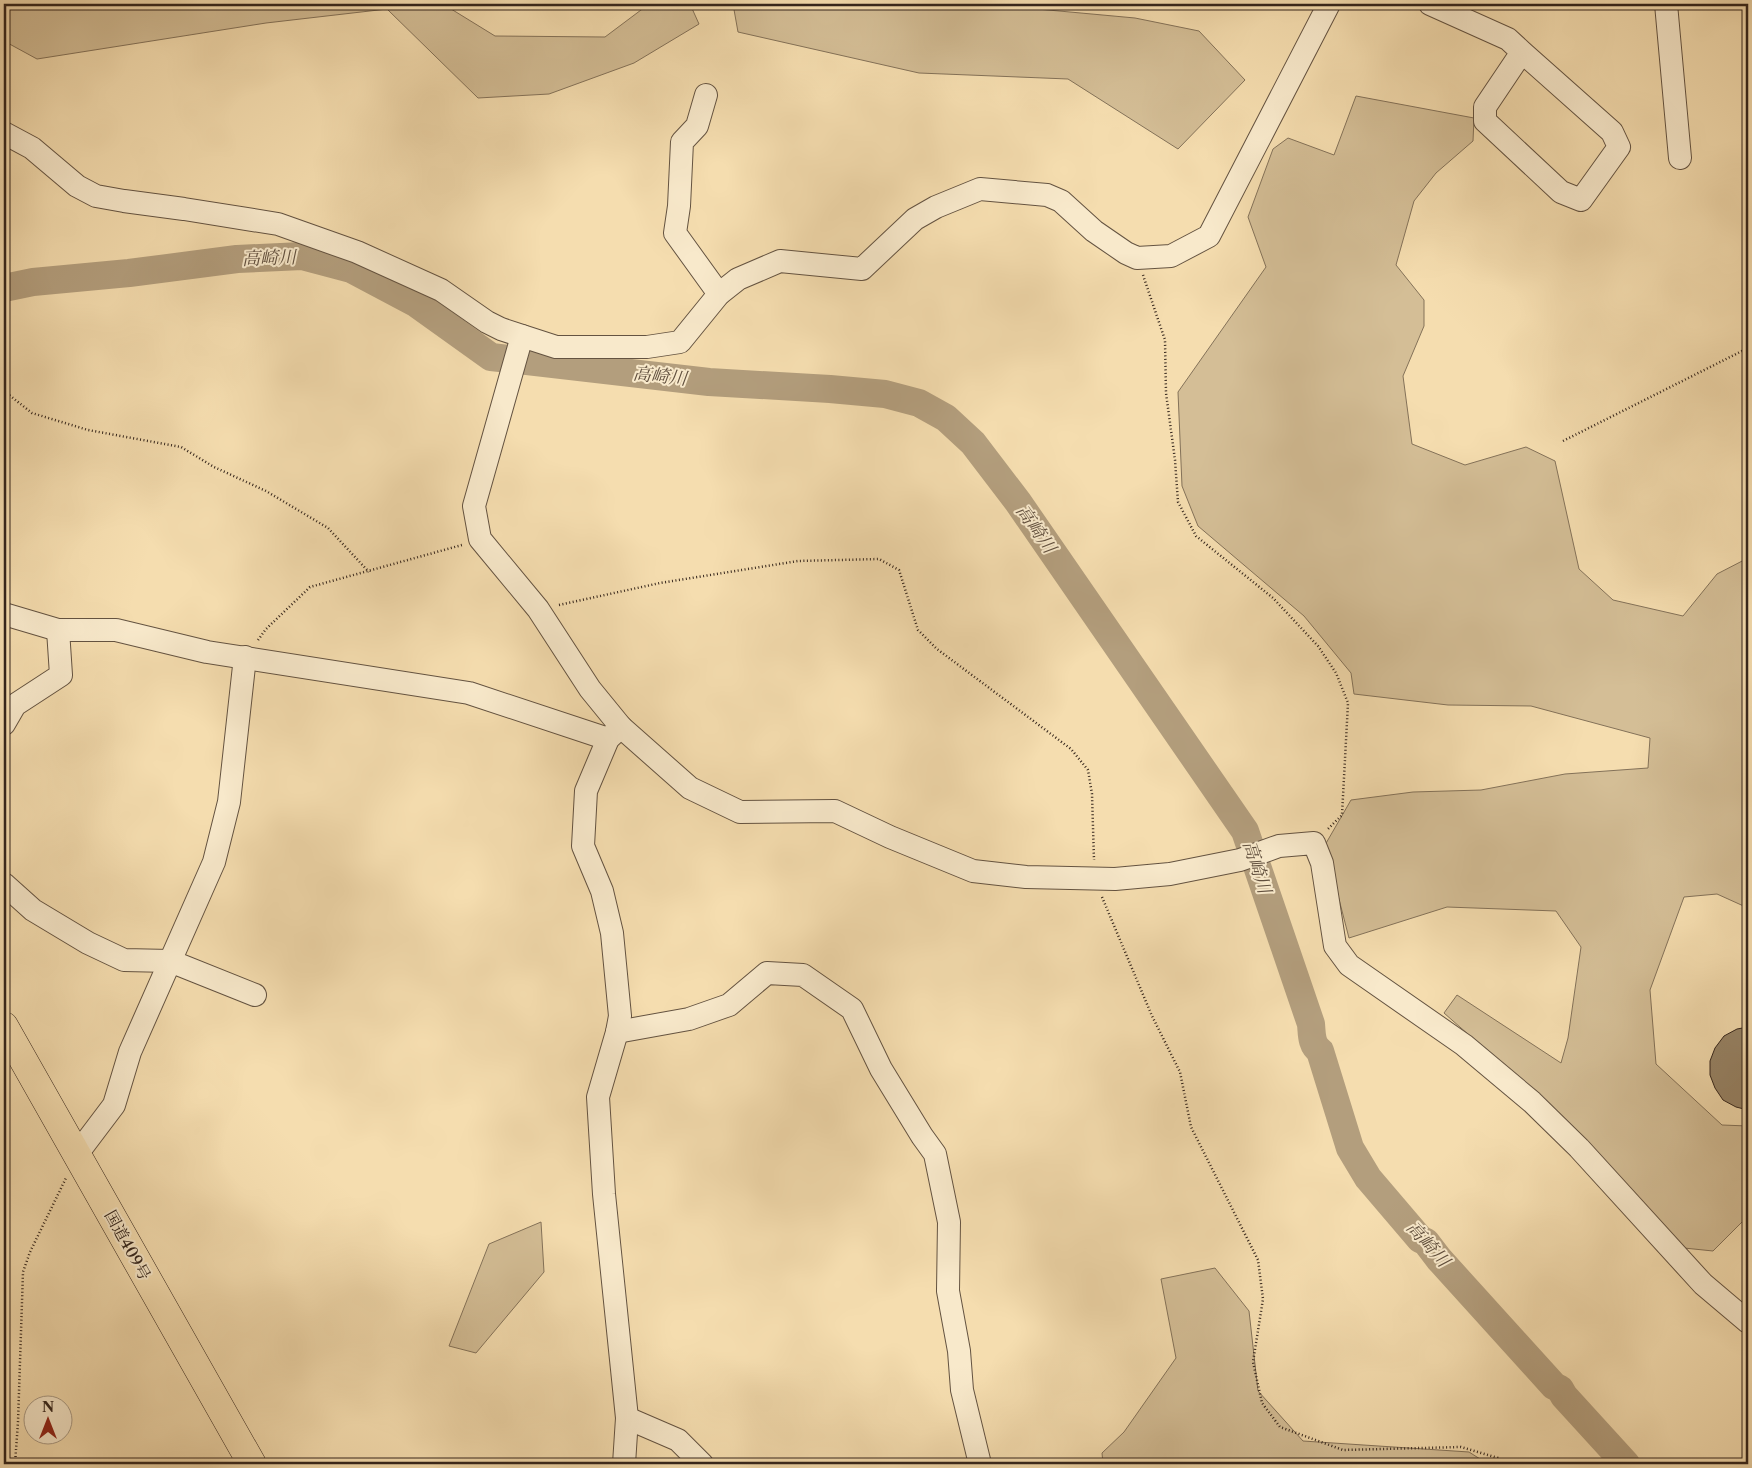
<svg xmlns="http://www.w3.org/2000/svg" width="1752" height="1468" font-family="'Libre Caslon Text','Noto Serif JP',serif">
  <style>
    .green { fill: #d4be96; stroke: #847259 }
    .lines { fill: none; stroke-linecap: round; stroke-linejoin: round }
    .river { stroke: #b39e7d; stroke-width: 28 }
    .building { fill: #988568; stroke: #34251c }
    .minor-casing { stroke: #645341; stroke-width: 24 }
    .highway-casing { stroke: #34251c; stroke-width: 29 }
    .path { stroke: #34251c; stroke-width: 2.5; stroke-dasharray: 1 2.5; stroke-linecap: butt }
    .minor { stroke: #f8e9cb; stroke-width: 22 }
    .highway { stroke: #f5ddaf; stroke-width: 28 }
    .labels { text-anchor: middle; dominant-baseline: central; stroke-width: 4; stroke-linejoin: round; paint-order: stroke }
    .street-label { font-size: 16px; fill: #34251c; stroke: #f8e9cb }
    .water-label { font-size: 18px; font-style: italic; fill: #604f3e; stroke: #f8e9cb }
  </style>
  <rect width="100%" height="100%" fill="#f5ddaf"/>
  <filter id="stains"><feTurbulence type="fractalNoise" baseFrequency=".004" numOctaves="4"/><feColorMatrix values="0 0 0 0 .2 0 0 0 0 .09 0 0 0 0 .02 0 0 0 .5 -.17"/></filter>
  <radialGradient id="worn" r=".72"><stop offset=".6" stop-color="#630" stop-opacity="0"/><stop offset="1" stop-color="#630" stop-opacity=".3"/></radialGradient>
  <g class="green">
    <polygon points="4,4 443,4 495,36 605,37 649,4 690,4 699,24 634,63 549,94 478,98 387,9 266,23 37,59 4,41"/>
    <polygon points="733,4 983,4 1135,18 1199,31 1245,80 1178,149 1068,79 919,73 738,32"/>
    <polygon points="1356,96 1474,118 1473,141 1436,173 1414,201 1396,265 1424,300 1424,326 1403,376 1412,444 1465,465 1526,447 1555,461 1579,569 1613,600 1683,616 1717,574 1748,558 1748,908 1717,894 1684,897 1650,990 1656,1064 1722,1125 1748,1126 1748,1216 1713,1251 1684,1248 1552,1108 1444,1013 1457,995 1561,1063 1568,1038 1581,947 1556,911 1447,907 1349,938 1325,845 1351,800 1413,792 1481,790 1565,774 1648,768 1650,738 1531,706 1448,705 1354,694 1351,673 1304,616 1198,526 1182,486 1178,392 1266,267 1248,217 1273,149 1288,138 1334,155"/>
    <polygon points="541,1222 544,1272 476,1353 449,1346 489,1244"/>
    <polygon points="1215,1268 1249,1311 1258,1391 1303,1441 1469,1452 1488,1464 1103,1464 1102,1453 1124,1432 1176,1358 1161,1279"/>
  </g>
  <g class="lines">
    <path class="river" d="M 4,288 L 33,282 L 129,273 L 237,259 L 302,256 L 351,269 L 417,304 L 491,357 L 709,382 L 830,389 L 885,394 L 919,403 L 946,418 L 973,443 L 1018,502 L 1245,831 L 1311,1024 C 1312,1034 1311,1045 1320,1051 L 1350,1148 L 1368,1178 L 1420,1239 L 1426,1242 L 1439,1259 L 1554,1386 L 1560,1389 L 1564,1396 L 1626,1464"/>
  </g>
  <polygon class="building" points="1748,1027 1748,1110 1736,1107 1723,1100 1715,1088 1710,1075 1710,1061 1715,1048 1724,1036 1737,1029"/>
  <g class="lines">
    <defs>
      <g id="minor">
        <polyline points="1430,4 1508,39 1522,52 1612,132 1619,147 1581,200 1561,192 1485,121 1485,107 1522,52"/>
        <polyline points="1666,4 1680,158"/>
        <polyline points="706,95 697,126 682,142 679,206 675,233 719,294"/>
        <polyline points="4,133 32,148 77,186 96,196 124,201 184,209 278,224 357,252 441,290 487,322 501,329 522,336 556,347 647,347 680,342 719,294 738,279 780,261 862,269 915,219 936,207 980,189 1047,195 1061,201 1094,231 1126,253 1137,258 1171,256 1209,236 1329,4"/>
        <polyline points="522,336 474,506 480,539 538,609 590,689 621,727 690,788 740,812 835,811 890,837 973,871 1026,877 1115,879 1170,874 1240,860 1279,846 1314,843 1322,863 1335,946 1349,965 1464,1045 1532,1102 1579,1148 1703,1284 1748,1322"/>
        <polyline points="4,614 58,630 116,630 207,652 469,693 608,739"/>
        <polyline points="4,724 15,705 61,675 58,630"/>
        <polyline points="621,727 608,739 586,791 583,846 602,891 612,933 620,1016 617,1032 598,1097 604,1194 627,1418 624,1464"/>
        <polyline points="4,884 33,910 88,943 124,960 170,961 255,995"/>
        <polyline points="617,1032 689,1019 729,1005 767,973 803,975 852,1009 881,1069 922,1136 935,1154 949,1222 948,1291 959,1351 962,1390 980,1464"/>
        <polyline points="77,1154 114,1105 130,1052 214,862 229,802 245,657"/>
        <polyline points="627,1418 678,1440 702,1464"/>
      </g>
      <polyline id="highway" points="4,1026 252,1464"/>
    </defs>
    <use href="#minor" class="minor-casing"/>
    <use href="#highway" class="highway-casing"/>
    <g class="path">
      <polyline points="1143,275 1165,340 1166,393 1175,460 1178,502 1196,536 1273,598 1318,646 1336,673 1348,703 1342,815 1327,830"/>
      <polyline points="4,391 32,413 88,430 181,447 214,467 266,491 328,528 369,572"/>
      <polyline points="1563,441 1748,348"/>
      <polyline points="559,605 660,583 798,561 879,559 899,570 918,630 937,649 1071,749 1088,770 1092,794 1094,860"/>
      <polyline points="258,640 266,629 310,587 462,545"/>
      <polyline points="1102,897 1152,1016 1180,1072 1191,1127 1258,1260 1263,1299 1253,1362 1262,1403 1280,1427 1343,1450 1461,1447 1498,1458 1504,1464"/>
      <polyline points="15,1464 18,1422 23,1272 30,1252 66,1178"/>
    </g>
    <use href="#minor" class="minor"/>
    <use href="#highway" class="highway"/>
  </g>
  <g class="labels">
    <g class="street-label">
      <text transform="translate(128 1245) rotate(61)">国道409号</text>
    </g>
    <g class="water-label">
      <text transform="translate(269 258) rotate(-2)">高崎川</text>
      <text transform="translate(660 376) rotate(6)">高崎川</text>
      <text transform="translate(1036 529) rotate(55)">高崎川</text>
      <text transform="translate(1257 867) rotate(72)">高崎川</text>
      <text transform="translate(1428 1244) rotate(48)">高崎川</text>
    </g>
  </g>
  <rect width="1752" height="1468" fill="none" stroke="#f5ddaf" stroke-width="20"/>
  <rect x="5" y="5" width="1742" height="1458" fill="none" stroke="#34251c" stroke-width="2.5"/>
  <rect x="10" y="10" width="1732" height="1448" fill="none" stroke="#34251c"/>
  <g transform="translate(48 1420)"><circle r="24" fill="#f8e9cb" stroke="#aa9b85"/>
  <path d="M0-4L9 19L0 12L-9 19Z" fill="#8f2418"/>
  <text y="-8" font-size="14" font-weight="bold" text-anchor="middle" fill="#34251c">N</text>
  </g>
  <rect width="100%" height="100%" filter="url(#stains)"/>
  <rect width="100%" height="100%" fill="url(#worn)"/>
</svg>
